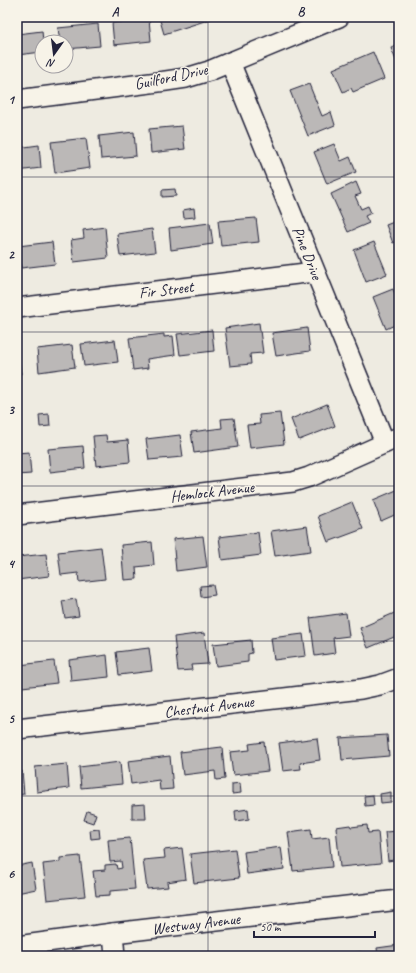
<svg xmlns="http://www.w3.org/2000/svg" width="416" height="973" font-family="Caveat,sans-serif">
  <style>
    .building { fill: #bbb8b7; stroke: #22223b }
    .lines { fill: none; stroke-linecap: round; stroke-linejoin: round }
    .minor-casing { stroke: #22223b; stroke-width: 22 }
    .minor { stroke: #f7f3e8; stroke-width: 19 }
    .grid { fill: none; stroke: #22223b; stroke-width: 1; stroke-opacity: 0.55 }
    .labels { text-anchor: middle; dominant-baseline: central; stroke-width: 3; stroke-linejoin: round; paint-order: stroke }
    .street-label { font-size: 16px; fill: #22223b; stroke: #f7f3e8 }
    .neatline { fill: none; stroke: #22223b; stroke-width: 1.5 }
    .grid-label { font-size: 13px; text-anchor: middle; font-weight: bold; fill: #22223b }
  </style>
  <rect width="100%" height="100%" fill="#eeebe1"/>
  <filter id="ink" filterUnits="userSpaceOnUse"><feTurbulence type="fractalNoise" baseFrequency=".025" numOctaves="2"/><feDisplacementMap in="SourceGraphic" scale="8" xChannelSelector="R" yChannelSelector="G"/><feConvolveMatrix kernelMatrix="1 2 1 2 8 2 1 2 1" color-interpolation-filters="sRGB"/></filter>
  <g filter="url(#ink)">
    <g class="building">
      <polygon points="159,17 211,17 211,19 164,34"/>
      <polygon points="149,19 151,41 114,45 112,23"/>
      <polygon points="98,24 100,46 66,49 66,42 60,42 58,28"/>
      <polygon points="42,31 43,42 42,52 17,55 17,34"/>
      <polygon points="399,45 399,68 391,48"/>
      <polygon points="373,52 384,79 353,92 351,88 343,92 333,69"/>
      <polygon points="309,84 322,116 331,112 335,125 308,136 290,91"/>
      <polygon points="182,126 185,149 151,153 149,129"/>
      <polygon points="134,132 136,156 101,159 99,136"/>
      <polygon points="86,138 90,168 55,173 51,142"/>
      <polygon points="334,144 341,161 350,157 356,172 327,184 314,152"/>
      <polygon points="39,145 41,168 17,171 17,148"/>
      <polygon points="356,182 361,194 355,196 361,209 368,206 371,213 365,216 369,223 348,232 331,194"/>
      <polygon points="175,189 176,196 162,197 162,190"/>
      <polygon points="194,208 195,217 184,218 183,210"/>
      <polygon points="256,218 259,242 221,246 218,221"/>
      <polygon points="399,220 399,241 393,243 386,225"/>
      <polygon points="210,223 213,244 171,250 169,228"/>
      <polygon points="105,227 108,258 74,262 71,240 84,238 83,230"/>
      <polygon points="152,229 155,252 120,256 117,234"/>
      <polygon points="52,242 55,264 21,268 18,246"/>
      <polygon points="374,242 387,274 366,282 354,250"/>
      <polygon points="393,289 399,304 399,323 386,329 373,297"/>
      <polygon points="259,323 263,353 250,354 251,364 230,366 225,328"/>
      <polygon points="307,328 310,351 276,356 272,333"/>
      <polygon points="212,330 214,351 180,355 177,334"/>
      <polygon points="164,334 164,337 173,336 175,355 147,359 148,368 133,370 129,338"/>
      <polygon points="115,340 118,362 84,366 81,344"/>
      <polygon points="72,345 75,367 39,372 37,349"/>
      <polygon points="17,352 18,352 21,374 17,374"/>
      <polygon points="327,404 335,426 299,440 291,419"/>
      <polygon points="280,413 284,444 250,448 247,425 260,424 259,415"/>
      <polygon points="49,414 50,426 40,427 39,415"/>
      <polygon points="234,418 238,447 194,453 191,432 222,428 221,419"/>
      <polygon points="106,435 107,442 128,440 130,462 96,466 93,436"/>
      <polygon points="180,435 183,457 149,460 146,439"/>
      <polygon points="83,446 85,468 50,472 48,449"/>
      <polygon points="29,452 31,474 17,475 17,453"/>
      <polygon points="399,489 399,513 381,521 373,500"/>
      <polygon points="352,502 363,529 328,542 318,516"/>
      <polygon points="307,526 311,551 275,556 271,531"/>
      <polygon points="258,532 261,555 222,560 219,537"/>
      <polygon points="203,536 207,567 176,571 173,539"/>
      <polygon points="152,542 154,565 136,567 137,579 124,580 121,545"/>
      <polygon points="101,547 105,579 79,582 78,573 61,575 58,552"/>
      <polygon points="46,554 49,576 17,580 17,557"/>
      <polygon points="213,585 215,595 201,597 200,586"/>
      <polygon points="76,599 79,616 65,618 62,601"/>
      <polygon points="399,611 399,635 368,648 360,628"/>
      <polygon points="346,613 349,636 333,638 335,653 315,656 310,618"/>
      <polygon points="204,633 208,664 191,665 192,670 178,671 174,637"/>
      <polygon points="303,634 306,656 274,660 271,638"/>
      <polygon points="251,640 252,653 248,654 248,662 216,666 213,644"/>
      <polygon points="149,648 152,671 119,675 116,652"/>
      <polygon points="107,655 109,677 71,681 69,660"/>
      <polygon points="54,661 57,683 22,687 19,665"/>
      <polygon points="399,727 399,739 395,729"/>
      <polygon points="387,735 389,756 342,760 340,738"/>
      <polygon points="317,738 320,760 300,763 301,769 283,771 279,743"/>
      <polygon points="264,742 268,771 233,775 230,752 250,750 249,744"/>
      <polygon points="222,747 225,779 216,780 215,771 183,775 180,752"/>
      <polygon points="170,756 173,789 160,790 159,780 131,784 128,761"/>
      <polygon points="120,762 122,784 81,788 79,767"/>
      <polygon points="67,764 69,788 37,792 35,767"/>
      <polygon points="22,771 24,794 17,795 17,772"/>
      <polygon points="240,783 241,793 232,794 232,784"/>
      <polygon points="391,792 391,802 381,803 380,794"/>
      <polygon points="373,795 374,805 365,806 364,796"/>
      <polygon points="145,804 146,819 132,819 132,805"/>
      <polygon points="248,809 249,819 236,821 235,811"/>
      <polygon points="87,811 96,814 93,823 84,820"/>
      <polygon points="350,825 351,827 367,825 368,833 378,832 381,863 340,867 336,827"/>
      <polygon points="99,829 100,838 91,839 90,830"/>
      <polygon points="311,829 312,839 329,837 332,867 293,871 288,832"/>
      <polygon points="399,831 399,859 388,861 385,832"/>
      <polygon points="130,838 135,889 110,891 110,895 96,896 93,871 105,870 105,865 116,864 117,869 122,868 121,861 110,862 108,840"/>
      <polygon points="281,847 284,869 247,874 244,852"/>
      <polygon points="182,848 186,879 167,882 168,887 147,889 143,860 165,858 164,850"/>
      <polygon points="235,849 239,878 194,883 190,854"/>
      <polygon points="80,856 85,896 47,900 43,864 60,862 60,858"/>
      <polygon points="32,863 36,889 17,893 17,866"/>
      <polygon points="399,945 399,956 378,956 377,948"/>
      <polygon points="361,952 362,956 325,956 325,955"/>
    </g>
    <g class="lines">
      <defs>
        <g id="minor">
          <polyline points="230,62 385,443"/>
          <polyline points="17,100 166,81 186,78 209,71 339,17"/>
          <polyline points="17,308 314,272"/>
          <polyline points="17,515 293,482 309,477 399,437"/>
          <polyline points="17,729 361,689 380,685 399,678"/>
          <polyline points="113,933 115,956"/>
          <polyline points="17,946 113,933 399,900"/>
        </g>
      </defs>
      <use href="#minor" class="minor-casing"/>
      <use href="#minor" class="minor"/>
    </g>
  </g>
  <path class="grid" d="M 208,17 L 208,956M 17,177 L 399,177M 17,332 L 399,332M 17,486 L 399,486M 17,641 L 399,641M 17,796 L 399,796"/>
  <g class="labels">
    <g class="street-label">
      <text transform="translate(171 77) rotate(-12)">Guilford Drive</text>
      <text transform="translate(307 253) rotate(68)">Pine Drive</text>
      <text transform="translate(166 290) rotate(-7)">Fir Street</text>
      <text transform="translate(212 492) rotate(-7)">Hemlock Avenue</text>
      <text transform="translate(209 707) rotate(-7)">Chestnut Avenue</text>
      <text transform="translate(196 924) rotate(-7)">Westway Avenue</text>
    </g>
  </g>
  <rect width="416" height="973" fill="none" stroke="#f7f3e8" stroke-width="44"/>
  <g transform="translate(54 54) rotate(194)"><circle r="19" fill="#f7f3e8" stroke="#a29fa3"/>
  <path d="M0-3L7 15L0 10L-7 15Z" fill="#22223b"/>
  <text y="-6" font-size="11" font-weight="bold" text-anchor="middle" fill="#22223b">N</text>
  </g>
  <path d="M254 931v6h121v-6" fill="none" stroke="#22223b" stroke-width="2"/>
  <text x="260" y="931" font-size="12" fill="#22223b" stroke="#f7f3e8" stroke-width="3" paint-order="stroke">50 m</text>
  <rect x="22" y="22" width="372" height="929" class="neatline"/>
  <g class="grid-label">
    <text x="115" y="16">A</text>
    <text x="301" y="16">B</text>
    <text x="11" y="104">1</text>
    <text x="11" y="259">2</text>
    <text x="11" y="414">3</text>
    <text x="11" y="568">4</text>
    <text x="11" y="723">5</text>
    <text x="11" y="878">6</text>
  </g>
</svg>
